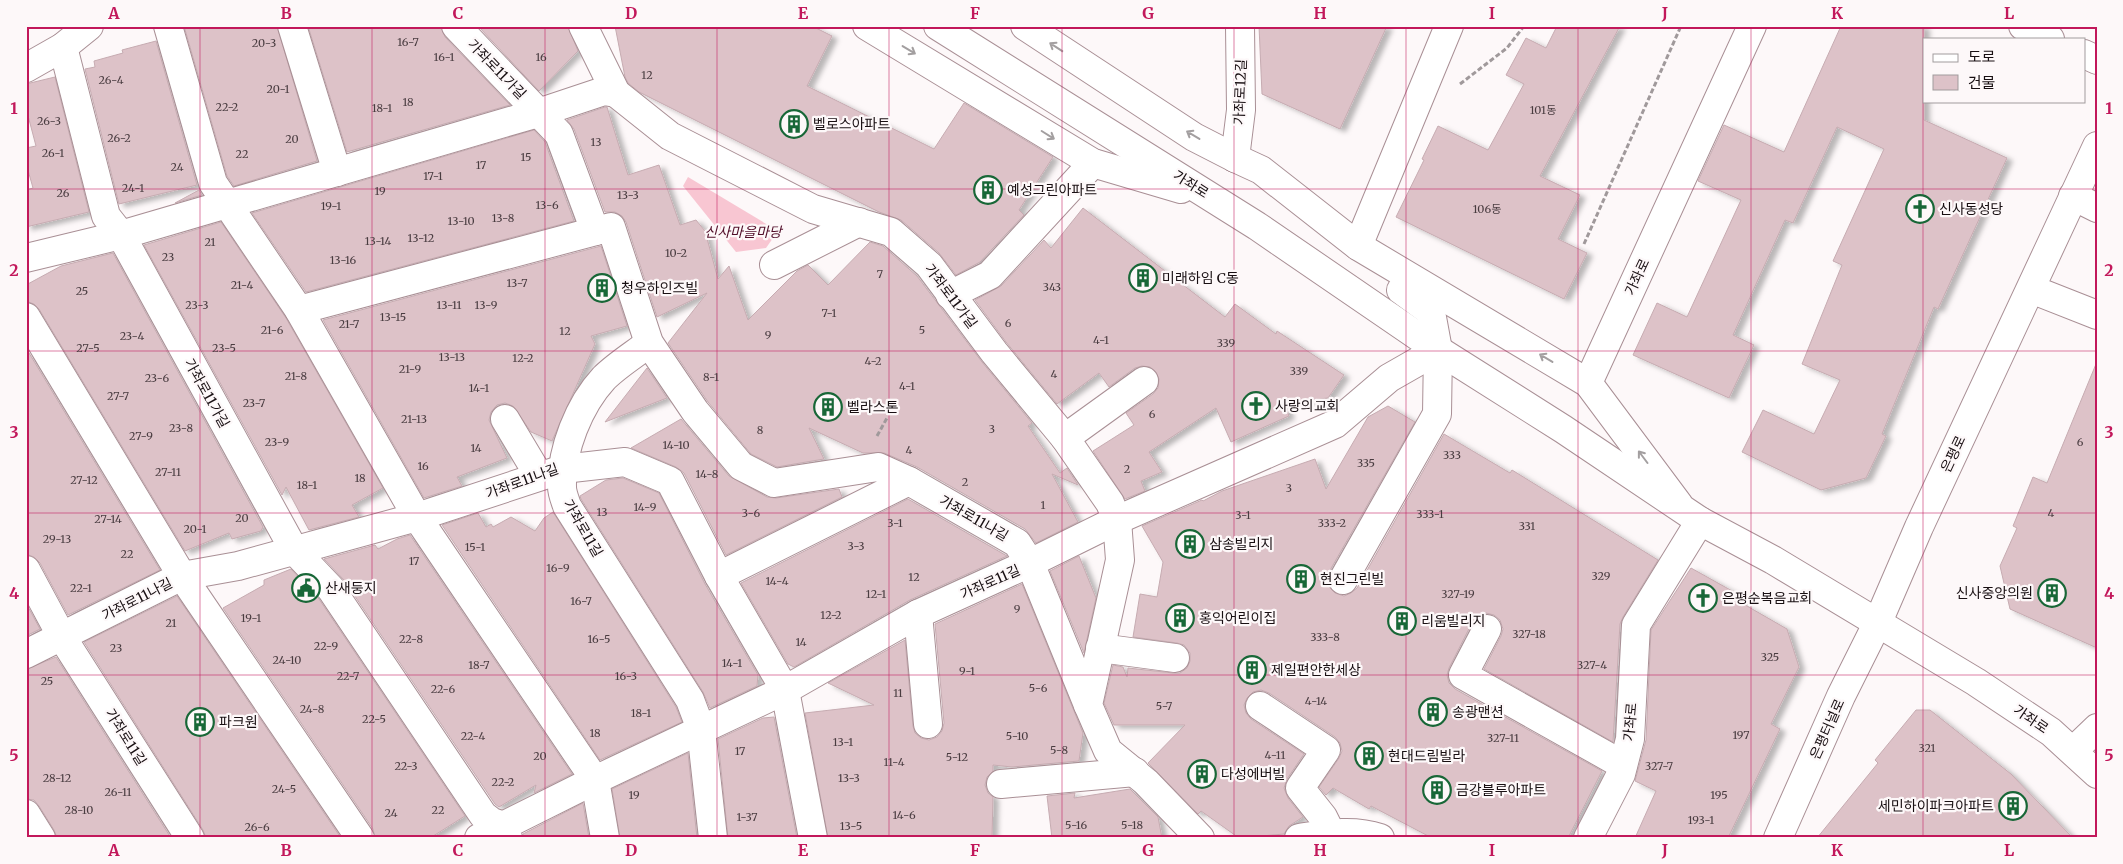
<svg xmlns="http://www.w3.org/2000/svg" width="2123" height="864" font-family="Merriweather,'Noto Sans KR',serif">
  <style>
    .green { fill: #f8c6d2 }
    .building { fill: #ddc2c8; stroke: #c6abb1; filter: url(#shadow) }
    .lines { fill: none; stroke-linecap: round; stroke-linejoin: round }
    .minor-casing { stroke: #a98f95; stroke-width: 30 }
    .major-casing { stroke: #a98f95; stroke-width: 30 }
    .path { stroke: #a0999b; stroke-width: 3; stroke-dasharray: 5 2.5; stroke-linecap: butt }
    .minor { stroke: #fff; stroke-width: 28 }
    .major { stroke: #fff; stroke-width: 28 }
    .oneway { stroke: #a39fa0 }
    .grid { fill: none; stroke: #c2185b; stroke-width: 1; stroke-opacity: 0.55 }
    .labels { text-anchor: middle; dominant-baseline: central; stroke-width: 4.5; stroke-linejoin: round; paint-order: stroke }
    .number-label { font-size: 11px; fill: #493c40 }
    .street-label { font-size: 14px; fill: #180f12; stroke: #fdf8f9 }
    .poi-label { font-size: 14px; fill: #180f12; stroke: #fdf8f9; text-anchor: start }
    .park-label { font-size: 14px; font-style: italic; fill: #500c27; stroke: #fdf8f9 }
    .neatline { fill: none; stroke: #c2185b; stroke-width: 2 }
    .grid-label { font-size: 16px; text-anchor: middle; font-weight: bold; fill: #c2185b }
  </style>
  <defs>
    <filter id="shadow"><feDropShadow dx="5.5" dy="3" stdDeviation="2.5" flood-color="#0004"/></filter>
  </defs>
  <rect width="100%" height="100%" fill="#fdf8f9"/>
  <polygon class="green" points="688,177 778,231 766,248 736,252 683,186"/>
  <g class="building">
    <polygon points="184,26 277,26 317,161 234,186 227,176"/>
    <polygon points="308,26 441,26 445,37 510,105 347,152"/>
    <polygon points="478,26 568,26 578,51 539,91"/>
    <polygon points="615,26 812,26 832,36 807,86 934,149 964,103 1053,157 1019,210 1024,215 980,262 956,275 939,253 901,220 879,212 639,92 628,83 625,77"/>
    <polygon points="1259,26 1387,26 1340,129 1262,94"/>
    <polygon points="1557,26 1620,26 1540,176 1580,195 1558,239 1587,253 1564,299 1396,217 1424,160 1422,159 1438,126 1488,150 1524,84 1506,75 1526,38 1546,48"/>
    <polygon points="1841,26 1924,26 1924,120 2007,158 1938,309 1934,307 1882,434 1886,436 1866,478 1821,490 1742,452 1763,410 1814,434 1840,380 1802,364 1842,265 1833,261 1884,149 1837,127 1793,223 1785,220 1733,335 1754,345 1729,398 1633,355 1657,303 1687,317 1741,200 1698,181 1724,125 1784,152"/>
    <polygon points="156,41 197,185 119,204 85,69 95,67 94,61 123,53 122,50"/>
    <polygon points="55,77 89,212 26,227 26,190 33,188 26,163 26,148 36,146 26,108 26,84"/>
    <polygon points="605,107 607,107 628,175 659,165 680,225 696,220 705,231 718,279 729,266 748,320 797,271 808,265 828,285 870,242 883,246 917,276 982,362 1032,423 1028,426 1060,473 1067,468 1078,485 1052,474 1078,522 1036,543 1025,529 917,467 884,453 863,453 809,428 824,459 777,467 751,454 708,402 668,343 707,293 657,317 626,222 622,216 615,212 605,212 574,129 567,120"/>
    <polygon points="534,130 545,142 574,221 306,292 252,213"/>
    <polygon points="199,190 202,195 175,203"/>
    <polygon points="1083,208 1225,317 1235,304 1276,334 1277,331 1344,375 1328,398 1284,403 1289,416 1231,442 1216,408 1149,452 1162,472 1141,481 1145,491 1125,499 1093,451 1134,425 1126,413 1153,394 1158,388 1159,379 1156,372 1150,367 1142,366 1135,368 1109,387 1099,373 1057,404 1006,342 975,300 1001,286 1044,240 1051,248"/>
    <polygon points="221,222 286,318 383,488 352,505 359,517 309,530 286,487 282,495 144,245"/>
    <polygon points="601,246 627,326 591,336 595,344 552,441 531,432 513,406 505,403 497,405 491,412 489,420 507,458 457,477 462,486 424,498 323,320"/>
    <polygon points="113,253 263,527 261,531 232,539 229,533 185,551 39,309 34,304 26,301 26,285 61,266"/>
    <polygon points="26,348 160,570 68,615 40,563 34,557 26,554"/>
    <polygon points="2096,364 2097,364 2097,648 2010,609 2000,566 2017,528 2013,526 2033,477 2047,483"/>
    <polygon points="647,368 667,398 605,422"/>
    <polygon points="1388,406 1415,422 1329,572 1327,581 1329,587 1335,593 1344,596 1351,593 1357,588 1444,434 1510,473 1512,470 1658,560 1623,617 1620,624 1613,742 1484,669 1501,636 1503,629 1500,620 1494,615 1486,613 1478,616 1473,621 1449,668 1447,675 1449,683 1455,689 1602,771 1568,838 1432,838 1371,806 1369,809 1333,788 1326,795 1319,787 1339,758 1342,751 1340,743 1335,737 1269,693 1261,690 1253,692 1247,698 1244,705 1246,713 1251,719 1304,754 1287,779 1284,788 1288,798 1303,817 1289,826 1284,834 1239,838 1201,811 1198,814 1148,763 1185,725 1114,725 1104,703 1113,665 1123,667 1127,677 1128,668 1173,673 1180,673 1187,668 1190,661 1190,653 1184,645 1177,643 1133,637 1140,594 1157,597 1163,562 1142,526 1202,500 1203,501 1222,491 1315,459 1326,489 1368,417"/>
    <polygon points="681,419 729,476 767,497 776,498 839,489 842,497 726,555 684,473 676,467 631,448"/>
    <polygon points="623,478 659,493 705,584 758,675 757,686 710,708 703,692 581,499 580,496 606,480"/>
    <polygon points="908,499 1007,556 910,600 794,667 788,664 741,583"/>
    <polygon points="553,512 676,707 682,722 600,760 442,525 478,513 486,527 491,524 493,527 511,517 535,531 544,518"/>
    <polygon points="410,535 572,774 534,793 536,785 499,807 495,804 344,580 324,559 375,545 378,549 397,539"/>
    <polygon points="1079,556 1096,598 1084,653 1050,571"/>
    <polygon points="1691,568 1743,597 1740,602 1787,629 1799,667 1771,724 1780,729 1728,838 1635,838 1656,791 1635,781 1646,740 1651,630"/>
    <polygon points="291,569 319,599 465,816 430,838 375,838 373,829 223,608 264,585 264,580"/>
    <polygon points="1022,584 1083,733 1079,761 1012,767 993,765 993,771 987,777 985,785 988,793 993,797 992,838 828,838 805,713 874,705 828,683 905,640 913,726 915,733 921,738 929,740 937,737 942,731 944,723 935,624"/>
    <polygon points="177,596 341,838 206,838 203,830 84,642"/>
    <polygon points="26,603 40,629 26,636"/>
    <polygon points="56,657 171,838 57,838 54,830 39,806 34,800 27,799 26,669"/>
    <polygon points="1916,710 1930,710 2011,774 2073,838 1817,838 1878,763 1875,760"/>
    <polygon points="774,717 797,838 728,838 718,739 763,718"/>
    <polygon points="688,753 697,838 620,838 612,789"/>
    <polygon points="1130,789 1158,817 1162,838 1052,838 1047,796 1075,793 1074,798"/>
    <polygon points="583,803 589,838 523,838 523,834"/>
  </g>
  <g class="lines">
    <defs>
      <g id="minor">
        <polyline points="168,26 213,183 299,310 417,517 595,780 605,838"/>
        <polyline points="292,26 337,172"/>
        <polyline points="456,26 559,134 595,231"/>
        <polyline points="583,26 616,93 670,136 813,209 891,232 929,265 994,352 1065,438 1110,503 1117,520 1120,560 1088,705 1108,751 1146,782 1200,838"/>
        <polyline points="2023,26 2050,39"/>
        <polyline points="63,47 106,216 121,235 294,550 331,589 483,815 492,822 504,826 508,838"/>
        <polyline points="2084,54 2097,60"/>
        <polyline points="26,68 63,47 89,26"/>
        <polyline points="1235,158 1261,170 1358,246 1588,383 1679,505"/>
        <polyline points="1235,158 1241,110 1240,26"/>
        <polyline points="2073,196 2097,208"/>
        <polyline points="1358,246 1449,26"/>
        <polyline points="26,258 121,235 538,113 604,91 616,93"/>
        <polyline points="774,265 859,222"/>
        <polyline points="2031,289 2097,315"/>
        <polyline points="950,295 990,275 1093,163"/>
        <polyline points="299,310 611,227 649,343 695,411 741,466 774,483 878,467 909,481 1017,543 1030,563 1088,705"/>
        <polyline points="26,317 182,576 360,838"/>
        <path d="M 649,343 C 635,354 617,365 604,378 C 579,405 561,450 562,487 C 562,493 565,500 567,506 L 690,700 L 701,729 L 713,838"/>
        <polyline points="1588,383 1752,26"/>
        <polyline points="505,419 539,476"/>
        <polyline points="1065,438 1144,381"/>
        <polyline points="26,570 62,637 190,838"/>
        <polyline points="719,576 909,481"/>
        <polyline points="1343,580 1437,414 1438,350 1431,312 1401,290"/>
        <polyline points="918,614 928,724"/>
        <polyline points="1487,629 1463,675 1623,765"/>
        <polyline points="1100,648 1175,658"/>
        <polyline points="26,654 182,576 238,566 417,517 563,469 625,462 670,481 719,576 785,690 813,838"/>
        <polyline points="1260,706 1326,750 1300,788 1323,817 1331,833"/>
        <polyline points="2073,751 2097,728"/>
        <polyline points="1001,784 1135,772"/>
        <polyline points="26,814 41,838"/>
        <polyline points="479,838 595,780 785,690 918,614 1030,563 1117,520 1335,424 1389,378 1438,350"/>
        <path d="M 1299,838 C 1326,834 1353,829 1380,838"/>
        <polyline points="1588,838 1621,774 1630,739 1636,625 1700,521"/>
      </g>
      <g id="major">
        <polyline points="867,26 1093,163 1181,189"/>
        <polyline points="938,26 1257,226 1438,350 1563,429 1700,521 1773,560 1976,682 2051,732 2097,774"/>
        <polyline points="1025,26 1194,137 1235,158"/>
        <polyline points="1778,838 1841,696 1878,622 1919,527 2097,146"/>
      </g>
    </defs>
    <use href="#minor" class="minor-casing"/>
    <use href="#major" class="major-casing"/>
    <g class="path">
      <polyline points="1460,84 1507,48 1524,26"/>
      <polyline points="1584,244 1681,26"/>
      <polyline points="877,436 887,418"/>
    </g>
    <use href="#minor" class="minor"/>
    <use href="#major" class="major"/>
  </g>
  <defs><path id="oneway-shaft" d="M-6 0H5M1.5-3L5.5 0L1.5 3" fill="none" stroke-width="1.6" stroke-linecap="round" stroke-linejoin="round" transform="scale(1.25)"/></defs>
  <g class="oneway">
    <use href="#oneway-shaft" transform="translate(1056 47) rotate(-147)"/>
    <use href="#oneway-shaft" transform="translate(909 50) rotate(31)"/>
    <use href="#oneway-shaft" transform="translate(1048 135) rotate(32)"/>
    <use href="#oneway-shaft" transform="translate(1193 135) rotate(-149)"/>
    <use href="#oneway-shaft" transform="translate(1546 358) rotate(-149)"/>
    <use href="#oneway-shaft" transform="translate(1643 457) rotate(-127)"/>
  </g>
  <path class="grid" d="M 200,26 L 200,838M 372,26 L 372,838M 545,26 L 545,838M 717,26 L 717,838M 889,26 L 889,838M 1062,26 L 1062,838M 1234,26 L 1234,838M 1406,26 L 1406,838M 1578,26 L 1578,838M 1751,26 L 1751,838M 1923,26 L 1923,838M 26,189 L 2097,189M 26,351 L 2097,351M 26,513 L 2097,513M 26,675 L 2097,675"/>
  <defs>
    <symbol id="building-ring" viewBox="-11 -11 22 22"><circle r="9.5" fill="#fdf8f9" stroke="#186737" stroke-width="1.5"/><path d="M-4-6H4V6H1V3H-1V6H-4ZM-2.5-4.3h1.7v1.8h-1.7ZM.8-4.3h1.7v1.8H.8ZM-2.5-1h1.7V.8h-1.7ZM.8-1h1.7V.8H.8Z" fill="#186737"/></symbol>
    <symbol id="church-ring" viewBox="-11 -11 22 22"><circle r="9.5" fill="#fdf8f9" stroke="#186737" stroke-width="1.5"/><path d="M-1.2-6h2.4v3.5h3.3v2.4h-3.3V6h-2.4V-.1h-3.3v-2.4h3.3Z" fill="#186737"/></symbol>
    <symbol id="civic-ring" viewBox="-11 -11 22 22"><circle r="9.5" fill="#fdf8f9" stroke="#186737" stroke-width="1.5"/><path d="M-.6-6.5H3V-4.5H.6V-3L4-1V1h2V6H-6V1h2V-1L-.6-3ZM-1.2 2.5V6h2.4V2.5Z" fill="#186737"/></symbol>
  </defs>
  <g fill-rule="evenodd">
    <use href="#building-ring" x="778" y="108" width="32" height="32"/>
    <use href="#building-ring" x="972" y="174" width="32" height="32"/>
    <use href="#church-ring" x="1904" y="193" width="32" height="32"/>
    <use href="#building-ring" x="1127" y="262" width="32" height="32"/>
    <use href="#building-ring" x="586" y="272" width="32" height="32"/>
    <use href="#church-ring" x="1240" y="390" width="32" height="32"/>
    <use href="#building-ring" x="812" y="391" width="32" height="32"/>
    <use href="#building-ring" x="1174" y="528" width="32" height="32"/>
    <use href="#building-ring" x="1285" y="563" width="32" height="32"/>
    <use href="#civic-ring" x="290" y="572" width="32" height="32"/>
    <use href="#building-ring" x="2036" y="577" width="32" height="32"/>
    <use href="#church-ring" x="1687" y="582" width="32" height="32"/>
    <use href="#building-ring" x="1164" y="602" width="32" height="32"/>
    <use href="#building-ring" x="1386" y="605" width="32" height="32"/>
    <use href="#building-ring" x="1236" y="654" width="32" height="32"/>
    <use href="#building-ring" x="1417" y="696" width="32" height="32"/>
    <use href="#building-ring" x="184" y="706" width="32" height="32"/>
    <use href="#building-ring" x="1353" y="740" width="32" height="32"/>
    <use href="#building-ring" x="1186" y="758" width="32" height="32"/>
    <use href="#building-ring" x="1421" y="774" width="32" height="32"/>
    <use href="#building-ring" x="1997" y="790" width="32" height="32"/>
  </g>
  <g class="labels">
    <g class="number-label">
      <text x="408" y="42">16-7</text>
      <text x="264" y="43">20-3</text>
      <text x="444" y="57">16-1</text>
      <text x="541" y="57">16</text>
      <text x="647" y="75">12</text>
      <text x="111" y="80">26-4</text>
      <text x="278" y="89">20-1</text>
      <text x="408" y="102">18</text>
      <text x="227" y="107">22-2</text>
      <text x="382" y="108">18-1</text>
      <text x="1543" y="110">101동</text>
      <text x="49" y="121">26-3</text>
      <text x="119" y="138">26-2</text>
      <text x="292" y="139">20</text>
      <text x="596" y="142">13</text>
      <text x="53" y="153">26-1</text>
      <text x="242" y="154">22</text>
      <text x="526" y="157">15</text>
      <text x="481" y="165">17</text>
      <text x="177" y="167">24</text>
      <text x="433" y="176">17-1</text>
      <text x="133" y="188">24-1</text>
      <text x="380" y="191">19</text>
      <text x="63" y="193">26</text>
      <text x="628" y="195">13-3</text>
      <text x="547" y="205">13-6</text>
      <text x="331" y="206">19-1</text>
      <text x="1487" y="209">106동</text>
      <text x="503" y="218">13-8</text>
      <text x="461" y="221">13-10</text>
      <text x="421" y="238">13-12</text>
      <text x="378" y="241">13-14</text>
      <text x="210" y="242">21</text>
      <text x="676" y="253">10-2</text>
      <text x="168" y="257">23</text>
      <text x="343" y="260">13-16</text>
      <text x="880" y="274">7</text>
      <text x="517" y="283">13-7</text>
      <text x="242" y="285">21-4</text>
      <text x="1052" y="287">343</text>
      <text x="82" y="291">25</text>
      <text x="197" y="305">23-3</text>
      <text x="449" y="305">13-11</text>
      <text x="486" y="305">13-9</text>
      <text x="829" y="313">7-1</text>
      <text x="393" y="317">13-15</text>
      <text x="1008" y="323">6</text>
      <text x="349" y="324">21-7</text>
      <text x="272" y="330">21-6</text>
      <text x="922" y="330">5</text>
      <text x="565" y="331">12</text>
      <text x="768" y="335">9</text>
      <text x="132" y="336">23-4</text>
      <text x="1101" y="340">4-1</text>
      <text x="1226" y="343">339</text>
      <text x="88" y="348">27-5</text>
      <text x="224" y="348">23-5</text>
      <text x="452" y="357">13-13</text>
      <text x="523" y="358">12-2</text>
      <text x="873" y="361">4-2</text>
      <text x="410" y="369">21-9</text>
      <text x="1299" y="371">339</text>
      <text x="1054" y="374">4</text>
      <text x="296" y="376">21-8</text>
      <text x="711" y="377">8-1</text>
      <text x="157" y="378">23-6</text>
      <text x="907" y="386">4-1</text>
      <text x="479" y="388">14-1</text>
      <text x="118" y="396">27-7</text>
      <text x="254" y="403">23-7</text>
      <text x="1152" y="414">6</text>
      <text x="414" y="419">21-13</text>
      <text x="181" y="428">23-8</text>
      <text x="992" y="429">3</text>
      <text x="760" y="430">8</text>
      <text x="141" y="436">27-9</text>
      <text x="277" y="442">23-9</text>
      <text x="2080" y="442">6</text>
      <text x="676" y="445">14-10</text>
      <text x="476" y="448">14</text>
      <text x="909" y="450">4</text>
      <text x="1452" y="455">333</text>
      <text x="1366" y="463">335</text>
      <text x="423" y="466">16</text>
      <text x="1127" y="469">2</text>
      <text x="168" y="472">27-11</text>
      <text x="707" y="474">14-8</text>
      <text x="360" y="478">18</text>
      <text x="84" y="480">27-12</text>
      <text x="965" y="482">2</text>
      <text x="307" y="485">18-1</text>
      <text x="1289" y="488">3</text>
      <text x="1043" y="505">1</text>
      <text x="645" y="507">14-9</text>
      <text x="602" y="512">13</text>
      <text x="751" y="513">3-6</text>
      <text x="2051" y="513">4</text>
      <text x="1430" y="514">333-1</text>
      <text x="1243" y="515">3-1</text>
      <text x="242" y="518">20</text>
      <text x="108" y="519">27-14</text>
      <text x="895" y="523">3-1</text>
      <text x="1332" y="523">333-2</text>
      <text x="1527" y="526">331</text>
      <text x="195" y="529">20-1</text>
      <text x="57" y="539">29-13</text>
      <text x="856" y="546">3-3</text>
      <text x="475" y="547">15-1</text>
      <text x="127" y="554">22</text>
      <text x="414" y="561">17</text>
      <text x="558" y="568">16-9</text>
      <text x="1601" y="576">329</text>
      <text x="914" y="577">12</text>
      <text x="777" y="581">14-4</text>
      <text x="81" y="588">22-1</text>
      <text x="876" y="594">12-1</text>
      <text x="1458" y="594">327-19</text>
      <text x="581" y="601">16-7</text>
      <text x="1017" y="609">9</text>
      <text x="831" y="615">12-2</text>
      <text x="251" y="618">19-1</text>
      <text x="171" y="623">21</text>
      <text x="1529" y="634">327-18</text>
      <text x="1325" y="637">333-8</text>
      <text x="411" y="639">22-8</text>
      <text x="599" y="639">16-5</text>
      <text x="801" y="642">14</text>
      <text x="326" y="646">22-9</text>
      <text x="116" y="648">23</text>
      <text x="1770" y="657">325</text>
      <text x="287" y="660">24-10</text>
      <text x="732" y="663">14-1</text>
      <text x="479" y="665">18-7</text>
      <text x="1592" y="665">327-4</text>
      <text x="967" y="671">9-1</text>
      <text x="348" y="676">22-7</text>
      <text x="626" y="676">16-3</text>
      <text x="47" y="681">25</text>
      <text x="1038" y="688">5-6</text>
      <text x="443" y="689">22-6</text>
      <text x="898" y="693">11</text>
      <text x="1316" y="701">4-14</text>
      <text x="1164" y="706">5-7</text>
      <text x="312" y="709">24-8</text>
      <text x="641" y="713">18-1</text>
      <text x="374" y="719">22-5</text>
      <text x="595" y="733">18</text>
      <text x="1741" y="735">197</text>
      <text x="473" y="736">22-4</text>
      <text x="1017" y="736">5-10</text>
      <text x="1503" y="738">327-11</text>
      <text x="843" y="742">13-1</text>
      <text x="1927" y="748">321</text>
      <text x="1059" y="750">5-8</text>
      <text x="740" y="751">17</text>
      <text x="1275" y="755">4-11</text>
      <text x="540" y="756">20</text>
      <text x="957" y="757">5-12</text>
      <text x="894" y="762">11-4</text>
      <text x="406" y="766">22-3</text>
      <text x="1659" y="766">327-7</text>
      <text x="57" y="778">28-12</text>
      <text x="849" y="778">13-3</text>
      <text x="503" y="782">22-2</text>
      <text x="284" y="789">24-5</text>
      <text x="118" y="792">26-11</text>
      <text x="634" y="795">19</text>
      <text x="1719" y="795">195</text>
      <text x="79" y="810">28-10</text>
      <text x="438" y="810">22</text>
      <text x="391" y="813">24</text>
      <text x="904" y="815">14-6</text>
      <text x="747" y="817">1-37</text>
      <text x="1701" y="820">193-1</text>
      <text x="1076" y="825">5-16</text>
      <text x="1132" y="825">5-18</text>
      <text x="851" y="826">13-5</text>
      <text x="257" y="827">26-6</text>
    </g>
    <g class="street-label">
      <text transform="translate(497 69) rotate(46)">가좌로11가길</text>
      <text transform="translate(1240 92) rotate(-88)">가좌로12길</text>
      <text transform="translate(1191 184) rotate(32)">가좌로</text>
      <text transform="translate(1637 277) rotate(-65)">가좌로</text>
      <text transform="translate(951 296) rotate(53)">가좌로11가길</text>
      <text transform="translate(207 393) rotate(61)">가좌로11가길</text>
      <text transform="translate(1953 454) rotate(-65)">은평로</text>
      <text transform="translate(522 481) rotate(-20)">가좌로11나길</text>
      <text transform="translate(974 518) rotate(30)">가좌로11나길</text>
      <text transform="translate(583 528) rotate(60)">가좌로11길</text>
      <text transform="translate(990 582) rotate(-24)">가좌로11길</text>
      <text transform="translate(137 599) rotate(-27)">가좌로11나길</text>
      <text transform="translate(2031 719) rotate(34)">가좌로</text>
      <text transform="translate(1630 722) rotate(-85)">가좌로</text>
      <text transform="translate(1827 729) rotate(-66)">은평터널로</text>
      <text transform="translate(126 737) rotate(58)">가좌로11길</text>
    </g>
    <g class="poi-label">
      <text x="813" y="124">벨로스아파트</text>
      <text x="1007" y="190">예성그린아파트</text>
      <text x="1939" y="209">신사동성당</text>
      <text x="1162" y="278">미래하임 C동</text>
      <text x="621" y="288">청우하인즈빌</text>
      <text x="1275" y="406">사랑의교회</text>
      <text x="847" y="407">벨라스톤</text>
      <text x="1209" y="544">삼송빌리지</text>
      <text x="1320" y="579">현진그린빌</text>
      <text x="325" y="588">산새둥지</text>
      <text x="2033" y="593" text-anchor="end">신사중앙의원</text>
      <text x="1722" y="598">은평순복음교회</text>
      <text x="1199" y="618">홍익어린이집</text>
      <text x="1421" y="621">리움빌리지</text>
      <text x="1271" y="670">제일편안한세상</text>
      <text x="1452" y="712">송광맨션</text>
      <text x="219" y="722">파크원</text>
      <text x="1388" y="756">현대드림빌라</text>
      <text x="1221" y="774">다성에버빌</text>
      <text x="1456" y="790">금강블루아파트</text>
      <text x="1994" y="806" text-anchor="end">세민하이파크아파트</text>
    </g>
    <g class="park-label">
      <text x="743" y="232">신사마을마당</text>
    </g>
  </g>
  <rect width="2123" height="864" fill="none" stroke="#fdf8f9" stroke-width="55"/>
  <rect x="1923" y="38" width="162" height="65" fill="#fdf8f9" stroke="#a19b9d"/>
  <rect x="1933" y="54" width="25" height="8" fill="#ffffff" stroke="#a19b9d"/>
  <text x="1968" y="62" font-size="15" fill="#180f12">도로</text>
  <rect x="1933" y="75" width="25" height="15" fill="#ddc2c8" stroke="#a19b9d"/>
  <text x="1968" y="88" font-size="15" fill="#180f12">건물</text>
  <rect x="28" y="28" width="2068" height="808" class="neatline"/>
  <g class="grid-label">
    <text x="114" y="19">A</text>
    <text x="286" y="19">B</text>
    <text x="458" y="19">C</text>
    <text x="631" y="19">D</text>
    <text x="803" y="19">E</text>
    <text x="975" y="19">F</text>
    <text x="1148" y="19">G</text>
    <text x="1320" y="19">H</text>
    <text x="1492" y="19">I</text>
    <text x="1665" y="19">J</text>
    <text x="1837" y="19">K</text>
    <text x="2009" y="19">L</text>
    <text x="14" y="114">1</text>
    <text x="2109" y="114">1</text>
    <text x="14" y="276">2</text>
    <text x="2109" y="276">2</text>
    <text x="14" y="438">3</text>
    <text x="2109" y="438">3</text>
    <text x="14" y="599">4</text>
    <text x="2109" y="599">4</text>
    <text x="14" y="761">5</text>
    <text x="2109" y="761">5</text>
    <text x="114" y="856">A</text>
    <text x="286" y="856">B</text>
    <text x="458" y="856">C</text>
    <text x="631" y="856">D</text>
    <text x="803" y="856">E</text>
    <text x="975" y="856">F</text>
    <text x="1148" y="856">G</text>
    <text x="1320" y="856">H</text>
    <text x="1492" y="856">I</text>
    <text x="1665" y="856">J</text>
    <text x="1837" y="856">K</text>
    <text x="2009" y="856">L</text>
  </g>
</svg>
